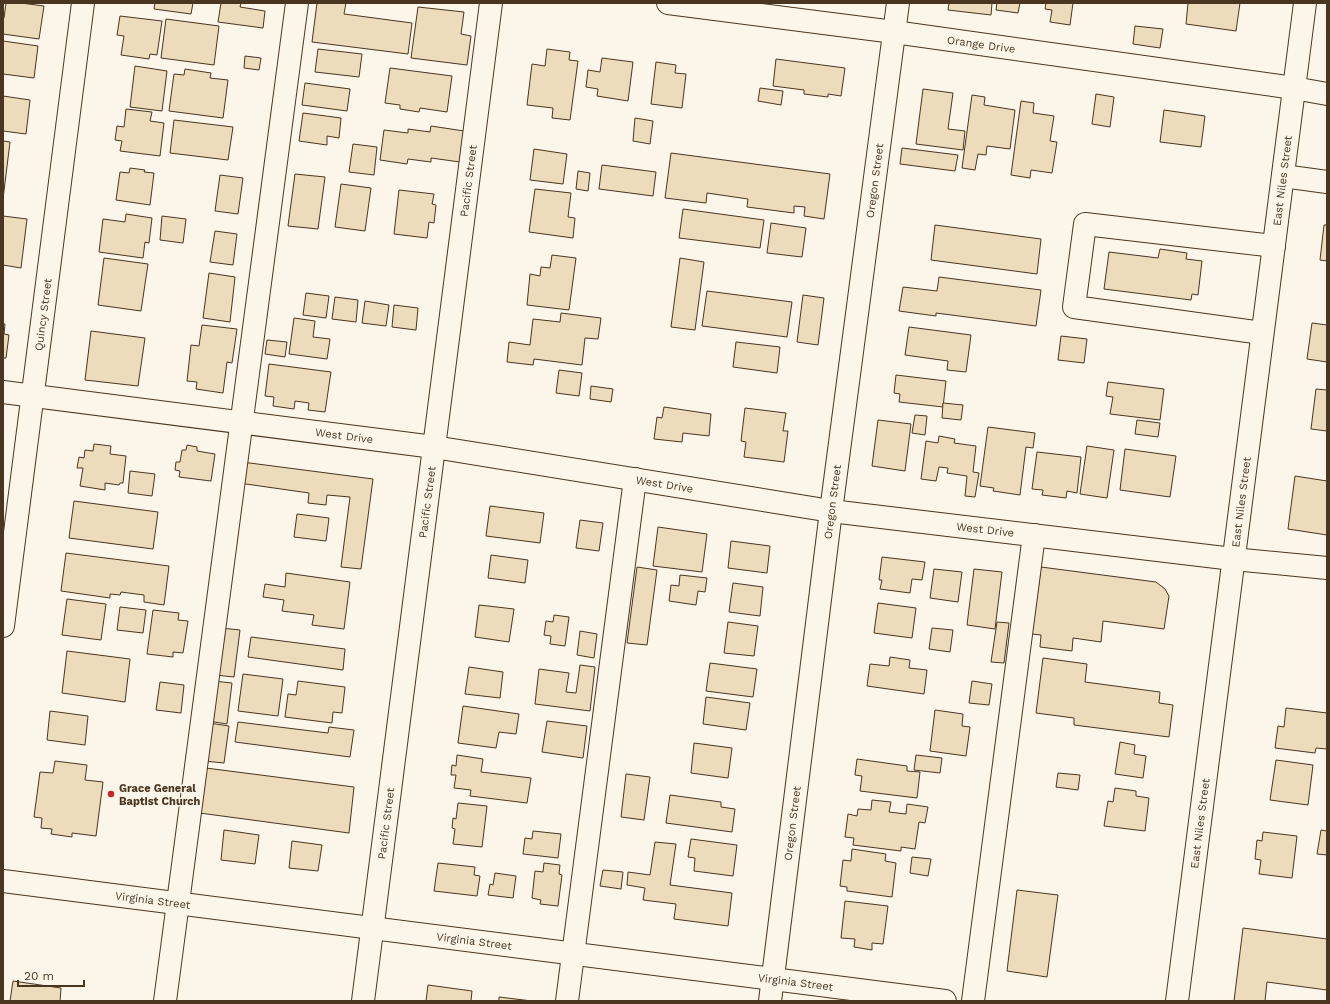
<svg xmlns="http://www.w3.org/2000/svg" width="1330" height="1004" font-family="'Work Sans',sans-serif">
  <style>
    .building { fill: #ecdcbc; stroke: #4a3520 }
    .lines { fill: none; stroke-linecap: round; stroke-linejoin: round }
    .minor-casing { stroke: #4a3520; stroke-width: 24 }
    .major-casing { stroke: #4a3520; stroke-width: 24 }
    .minor { stroke: #fbf6e9; stroke-width: 22 }
    .major { stroke: #fbf6e9; stroke-width: 22 }
    .poi-dot { fill: #c62828; stroke: #fbf6e9; stroke-width: 1.5 }
    .labels { text-anchor: middle; dominant-baseline: central; stroke-width: 3; stroke-linejoin: round; paint-order: stroke }
    .street-label { font-size: 11px; fill: #4a3520; stroke: #fbf6e9 }
    .poi-label { font-size: 11px; font-weight: bold; fill: #4a3520; stroke: #fbf6e9; text-anchor: start }
  </style>
  <rect width="100%" height="100%" fill="#fbf6e9"/>
  <g class="building">
    <polygon points="6,3 21,3 44,6 39,39 3,34 3,18 4,18"/>
    <polygon points="155,3 193,3 191,14 154,9"/>
    <polygon points="221,3 241,3 240,7 265,11 263,28 218,22"/>
    <polygon points="317,3 346,3 344,14 412,23 408,54 312,42"/>
    <polygon points="947,3 992,3 991,15 948,10 949,3"/>
    <polygon points="997,3 1020,3 1018,13 996,10"/>
    <polygon points="1046,3 1073,3 1070,25 1050,22 1052,10 1045,9"/>
    <polygon points="1188,3 1240,3 1236,31 1186,24"/>
    <polygon points="418,7 464,12 461,34 471,36 467,65 411,58"/>
    <polygon points="120,16 162,21 157,55 150,54 149,59 121,55 124,36 117,35"/>
    <polygon points="166,19 219,26 214,65 161,58"/>
    <polygon points="1135,26 1163,29 1160,48 1133,44"/>
    <polygon points="3,41 38,46 34,78 3,74"/>
    <polygon points="318,49 362,54 359,77 315,72"/>
    <polygon points="547,49 570,52 569,60 578,61 570,120 552,118 553,108 527,105 532,64 545,66"/>
    <polygon points="245,56 261,58 259,70 244,68"/>
    <polygon points="602,58 633,62 628,101 597,96 598,89 586,87 588,70 600,72"/>
    <polygon points="776,59 845,68 841,96 828,94 828,97 804,94 804,90 773,86"/>
    <polygon points="656,62 676,65 675,73 686,74 682,108 651,104"/>
    <polygon points="135,66 167,71 162,111 130,107"/>
    <polygon points="390,68 452,76 447,112 420,108 419,112 400,109 400,105 385,103"/>
    <polygon points="185,69 211,73 210,78 228,80 223,118 169,111 174,74 184,75"/>
    <polygon points="305,83 350,89 347,111 302,105"/>
    <polygon points="760,88 783,91 781,105 758,101"/>
    <polygon points="923,89 953,93 948,129 965,131 963,150 916,144"/>
    <polygon points="1096,94 1114,97 1110,127 1092,124"/>
    <polygon points="972,95 985,97 984,105 1015,110 1010,149 987,146 986,155 978,154 975,170 962,168"/>
    <polygon points="3,96 30,100 26,134 3,131"/>
    <polygon points="1021,101 1034,103 1033,113 1054,116 1050,141 1057,142 1052,173 1031,170 1030,178 1011,175"/>
    <polygon points="126,109 152,112 150,121 164,123 160,156 120,151 122,141 115,140 117,126 124,127"/>
    <polygon points="1164,110 1205,116 1201,147 1160,142"/>
    <polygon points="303,113 341,118 339,138 327,136 327,145 299,141"/>
    <polygon points="635,118 653,121 650,144 633,141"/>
    <polygon points="174,120 233,127 228,160 170,153"/>
    <polygon points="431,126 464,131 460,162 431,158 431,162 408,159 407,164 380,160 384,130 408,133 408,129 430,132"/>
    <polygon points="3,141 10,142 3,199"/>
    <polygon points="353,144 377,147 374,175 349,172"/>
    <polygon points="902,148 958,155 955,171 900,164"/>
    <polygon points="534,149 567,154 563,184 530,180"/>
    <polygon points="671,153 830,174 824,219 804,216 805,207 794,206 794,213 747,207 748,199 707,193 706,203 665,198"/>
    <polygon points="602,165 656,172 653,196 599,189"/>
    <polygon points="130,168 145,170 144,172 154,173 150,205 116,200 120,172 129,173"/>
    <polygon points="578,171 590,173 588,191 576,189"/>
    <polygon points="295,174 325,177 318,229 288,226"/>
    <polygon points="220,175 243,178 238,214 215,211"/>
    <polygon points="341,184 371,188 365,231 335,227"/>
    <polygon points="535,189 571,193 568,217 575,218 573,238 529,232"/>
    <polygon points="399,190 434,194 432,204 436,205 434,223 429,222 427,238 394,234"/>
    <polygon points="683,209 764,220 760,248 679,238"/>
    <polygon points="126,214 152,218 149,243 145,242 143,258 99,252 103,219 125,222"/>
    <polygon points="3,216 27,219 21,268 3,265"/>
    <polygon points="162,216 186,219 183,243 160,240"/>
    <polygon points="771,223 806,228 802,257 767,253"/>
    <polygon points="935,225 1041,239 1037,274 931,260"/>
    <polygon points="1324,225 1327,225 1327,261 1320,260"/>
    <polygon points="215,231 237,234 233,265 210,262"/>
    <polygon points="1160,249 1187,253 1186,259 1202,261 1198,295 1192,294 1191,300 1104,289 1109,252 1158,258"/>
    <polygon points="552,255 576,258 569,310 527,305 530,274 540,276 541,267 550,268"/>
    <polygon points="104,258 148,264 141,311 98,305"/>
    <polygon points="680,258 704,262 695,330 671,327"/>
    <polygon points="209,273 235,277 230,322 203,318"/>
    <polygon points="939,277 1041,290 1036,326 936,313 936,316 899,311 903,287 937,291"/>
    <polygon points="707,291 792,302 787,337 702,326"/>
    <polygon points="306,293 329,296 326,318 303,315"/>
    <polygon points="803,295 824,298 818,345 797,342"/>
    <polygon points="335,297 358,300 356,322 332,319"/>
    <polygon points="365,301 389,305 386,326 362,323"/>
    <polygon points="394,305 418,308 416,330 392,327"/>
    <polygon points="561,313 601,318 598,339 585,338 582,365 534,359 533,365 507,362 509,342 530,345 533,319 560,322"/>
    <polygon points="294,318 315,321 313,337 330,339 327,359 289,354"/>
    <polygon points="1312,323 1327,325 1327,362 1307,359"/>
    <polygon points="3,324 5,324 4,334 9,335 6,358 3,358"/>
    <polygon points="202,325 237,329 232,363 227,362 223,393 196,389 197,382 187,381 191,345 199,346"/>
    <polygon points="909,327 971,335 966,372 947,370 948,361 905,355"/>
    <polygon points="91,331 145,338 138,386 85,380"/>
    <polygon points="1061,336 1087,339 1084,363 1058,360"/>
    <polygon points="267,340 287,342 285,357 265,354"/>
    <polygon points="736,342 780,347 777,373 733,367"/>
    <polygon points="269,364 331,372 325,412 308,410 309,403 295,401 294,409 273,406 274,397 265,396"/>
    <polygon points="559,370 582,373 579,396 556,393"/>
    <polygon points="896,375 946,381 943,407 899,402 900,394 894,393"/>
    <polygon points="1108,382 1164,389 1160,420 1110,414 1113,397 1106,396"/>
    <polygon points="591,386 613,389 611,402 590,399"/>
    <polygon points="1316,389 1327,390 1327,431 1311,429"/>
    <polygon points="943,403 963,405 961,420 942,418"/>
    <polygon points="664,407 711,414 709,436 683,433 682,442 654,439 657,417 662,418"/>
    <polygon points="745,408 786,413 783,431 788,431 784,462 744,457 746,442 741,441"/>
    <polygon points="915,415 927,416 925,435 912,433"/>
    <polygon points="878,420 911,424 905,471 872,466"/>
    <polygon points="1137,420 1160,423 1158,437 1135,434"/>
    <polygon points="988,427 1035,433 1033,448 1026,447 1020,495 993,491 994,488 980,486"/>
    <polygon points="939,436 955,439 954,443 976,446 973,472 979,473 975,497 965,496 967,476 947,473 948,468 939,467 936,481 921,479 926,441 938,443"/>
    <polygon points="94,444 111,446 110,454 126,456 123,483 120,483 119,485 105,483 105,490 80,486 83,468 77,468 79,457 84,458 85,450 93,451"/>
    <polygon points="187,445 197,447 197,451 215,454 211,481 179,477 180,471 175,470 176,462 180,462 182,450 186,450"/>
    <polygon points="1087,446 1114,450 1107,498 1080,494"/>
    <polygon points="1125,449 1176,456 1170,497 1120,490"/>
    <polygon points="1037,452 1081,457 1077,493 1067,491 1066,498 1042,495 1043,490 1032,489"/>
    <polygon points="242,462 373,479 361,569 341,567 350,497 327,495 326,505 308,503 309,493 239,483"/>
    <polygon points="130,471 155,474 152,496 128,493"/>
    <polygon points="1295,476 1327,481 1327,535 1288,529"/>
    <polygon points="74,501 158,512 153,549 69,538"/>
    <polygon points="490,506 544,513 540,543 486,536"/>
    <polygon points="297,514 329,518 326,541 294,537"/>
    <polygon points="580,520 603,523 599,551 576,548"/>
    <polygon points="658,527 707,534 702,572 653,566"/>
    <polygon points="731,541 770,546 767,573 728,568"/>
    <polygon points="66,553 169,566 164,605 144,602 144,595 121,592 120,595 110,594 110,598 61,591"/>
    <polygon points="491,555 528,560 525,583 488,578"/>
    <polygon points="882,557 925,562 922,580 912,579 910,593 880,589 882,580 879,580"/>
    <polygon points="637,567 657,570 647,645 627,643"/>
    <polygon points="1041,567 1156,582 1165,589 1169,596 1164,629 1103,621 1101,642 1073,638 1072,651 1040,647 1041,635 1032,634"/>
    <polygon points="934,569 962,572 958,602 930,598"/>
    <polygon points="974,569 1002,572 995,629 967,625"/>
    <polygon points="286,573 350,582 344,629 312,625 314,615 282,611 284,600 263,597 265,584 285,587"/>
    <polygon points="680,575 707,578 705,592 698,591 696,605 669,601 671,585 679,586"/>
    <polygon points="733,583 763,587 760,616 729,612"/>
    <polygon points="67,599 106,604 101,640 62,635"/>
    <polygon points="878,603 916,608 912,638 874,633"/>
    <polygon points="479,605 514,609 509,642 475,637"/>
    <polygon points="120,607 146,610 143,633 117,630"/>
    <polygon points="153,610 179,613 178,620 188,621 183,653 173,652 173,657 147,654"/>
    <polygon points="554,615 569,617 565,646 550,644 551,636 544,635 546,621 553,622"/>
    <polygon points="728,622 758,626 754,656 724,653"/>
    <polygon points="997,622 1009,623 1004,663 991,662"/>
    <polygon points="221,628 240,630 234,677 215,675"/>
    <polygon points="932,628 953,630 950,652 929,649"/>
    <polygon points="580,631 597,634 594,658 577,655"/>
    <polygon points="251,637 345,649 343,670 248,657"/>
    <polygon points="67,651 130,659 125,702 62,693"/>
    <polygon points="890,657 910,660 909,668 927,670 924,694 867,686 870,664 889,666"/>
    <polygon points="1043,658 1087,664 1085,682 1160,692 1159,703 1173,705 1169,737 1074,725 1074,718 1036,713"/>
    <polygon points="710,663 757,669 753,697 706,691"/>
    <polygon points="580,665 595,667 590,711 535,704 539,669 569,673 566,692 576,693"/>
    <polygon points="469,667 503,672 500,698 465,694"/>
    <polygon points="243,674 283,679 278,716 238,711"/>
    <polygon points="213,681 232,683 227,724 208,721"/>
    <polygon points="298,681 345,687 342,713 333,712 332,723 285,717 288,694 296,695"/>
    <polygon points="972,681 992,684 989,705 969,703"/>
    <polygon points="160,682 184,685 181,713 156,710"/>
    <polygon points="706,697 750,703 746,730 703,724"/>
    <polygon points="463,706 519,714 516,734 499,732 496,748 458,743"/>
    <polygon points="1286,708 1327,713 1327,749 1316,748 1315,753 1275,748 1278,726 1284,727"/>
    <polygon points="935,710 963,714 962,726 970,727 966,756 930,751"/>
    <polygon points="50,711 88,716 85,745 47,740"/>
    <polygon points="547,721 587,726 583,758 542,752"/>
    <polygon points="238,722 328,733 329,727 354,730 350,757 235,742"/>
    <polygon points="209,723 229,726 224,763 204,761"/>
    <polygon points="1120,742 1135,745 1134,754 1146,756 1143,778 1115,774"/>
    <polygon points="694,743 732,748 728,778 691,773"/>
    <polygon points="457,755 483,759 481,772 531,778 527,803 470,796 471,790 454,788 456,775 451,775 452,765 456,766"/>
    <polygon points="916,755 942,758 940,773 914,770"/>
    <polygon points="857,759 907,766 907,771 920,772 917,798 860,791 862,776 855,775"/>
    <polygon points="1276,760 1313,765 1308,805 1270,800"/>
    <polygon points="55,761 87,765 85,780 103,782 96,836 72,833 72,837 51,834 52,829 41,828 42,818 34,817 40,772 53,773"/>
    <polygon points="198,767 354,787 349,833 192,812"/>
    <polygon points="1058,773 1080,775 1078,790 1056,787"/>
    <polygon points="626,774 650,777 644,820 621,817"/>
    <polygon points="1115,788 1136,791 1136,796 1149,798 1145,831 1104,826 1108,801 1113,802"/>
    <polygon points="670,795 721,802 721,807 735,809 732,832 666,823"/>
    <polygon points="872,800 891,802 889,812 906,814 907,804 928,807 925,823 919,822 915,849 901,847 901,851 853,845 854,838 845,837 848,814 857,816 858,809 871,810"/>
    <polygon points="458,803 487,806 482,847 453,844 455,829 452,828 453,818 456,819"/>
    <polygon points="224,830 259,835 255,864 221,860"/>
    <polygon points="1321,830 1327,831 1327,855 1317,854"/>
    <polygon points="533,831 561,834 558,858 523,854 525,838 532,839"/>
    <polygon points="1263,832 1297,836 1292,878 1259,874 1261,860 1255,859 1257,840 1262,841"/>
    <polygon points="691,839 737,845 733,876 694,871 695,858 688,857"/>
    <polygon points="292,841 322,845 318,871 289,868"/>
    <polygon points="655,842 676,844 670,885 732,893 728,926 674,919 676,904 643,900 645,888 627,885 628,872 650,875"/>
    <polygon points="852,849 886,854 885,861 896,863 892,897 847,891 847,887 840,886 843,860 851,861"/>
    <polygon points="912,857 931,859 928,876 910,873"/>
    <polygon points="438,863 475,867 474,875 480,876 477,896 434,891"/>
    <polygon points="544,863 560,865 559,874 562,875 558,906 540,904 541,900 532,898 535,871 543,872"/>
    <polygon points="603,870 623,872 621,889 600,886"/>
    <polygon points="495,873 516,876 513,898 488,895 490,884 493,885"/>
    <polygon points="1017,890 1058,895 1047,977 1007,971"/>
    <polygon points="845,901 888,906 883,944 872,943 872,950 854,947 855,939 841,938"/>
    <polygon points="1243,928 1327,939 1327,990 1267,982 1265,1001 1234,1001"/>
    <polygon points="13,981 61,988 60,1001 10,1001"/>
    <polygon points="428,985 472,991 471,1001 426,1001"/>
    <polygon points="499,997 532,1001 499,1001"/>
  </g>
  <g class="lines">
    <defs>
      <g id="minor">
        <path id="s1" d="M 668,3 L 894,32 L 1294,88 L 1327,94"/>
        <polyline points="1283,176 1327,182"/>
        <polyline points="1262,333 1074,307 1085,224 1274,246"/>
        <path id="s2" d="M 3,392 L 434,447 L 831,511 L 1233,559 L 1327,568"/>
        <path id="s3" d="M 3,626 L 83,3"/>
        <path id="s4" d="M 3,881 L 945,1001"/>
        <polyline points="165,1001 297,3"/>
        <path id="s5" d="M 363,1001 L 491,3"/>
        <polyline points="567,1001 635,479"/>
        <path id="s6" d="M 770,1001 L 831,511 L 898,3"/>
        <polyline points="973,1001 1034,535"/>
      </g>
      <g id="major">
        <path id="s7" d="M 1177,1001 L 1305,3"/>
      </g>
    </defs>
    <use href="#minor" class="minor-casing"/>
    <use href="#major" class="major-casing"/>
    <use href="#minor" class="minor"/>
    <use href="#major" class="major"/>
  </g>
  <circle class="poi-dot" cx="111" cy="794" r="4"/>
  <g class="labels">
    <g class="street-label">
      <text stroke="none"><textPath href="#s1" startOffset="316">Orange Drive</textPath></text>
      <text stroke="none"><textPath href="#s5" startOffset="827">Pacific Street</textPath></text>
      <text stroke="none"><textPath href="#s6" startOffset="827">Oregon Street</textPath></text>
      <text stroke="none"><textPath href="#s7" startOffset="827">East Niles Street</textPath></text>
      <text stroke="none"><textPath href="#s3" startOffset="314">Quincy Street</textPath></text>
      <text stroke="none"><textPath href="#s2" startOffset="344">West Drive</textPath></text>
      <text stroke="none"><textPath href="#s2" startOffset="668">West Drive</textPath></text>
      <text stroke="none"><textPath href="#s5" startOffset="503">Pacific Street</textPath></text>
      <text stroke="none"><textPath href="#s6" startOffset="503">Oregon Street</textPath></text>
      <text stroke="none"><textPath href="#s7" startOffset="503">East Niles Street</textPath></text>
      <text stroke="none"><textPath href="#s2" startOffset="992">West Drive</textPath></text>
      <text stroke="none"><textPath href="#s5" startOffset="179">Pacific Street</textPath></text>
      <text stroke="none"><textPath href="#s6" startOffset="179">Oregon Street</textPath></text>
      <text stroke="none"><textPath href="#s7" startOffset="179">East Niles Street</textPath></text>
      <text stroke="none"><textPath href="#s4" startOffset="151">Virginia Street</textPath></text>
      <text stroke="none"><textPath href="#s4" startOffset="475">Virginia Street</textPath></text>
      <text stroke="none"><textPath href="#s4" startOffset="799">Virginia Street</textPath></text>
    </g>
    <g class="poi-label">
      <text x="119" y="788">Grace General<tspan x="119" dy="13">Baptist Church</tspan></text>
    </g>
  </g>
  <rect width="1330" height="1004" fill="none" stroke="#4a3520" stroke-width="8"/>
  <path d="M18 980v6h66v-6" fill="none" stroke="#4a3520" stroke-width="2"/>
  <text x="24" y="980" font-size="12" fill="#4a3520" stroke="#fbf6e9" stroke-width="3" paint-order="stroke">20 m</text>
</svg>
